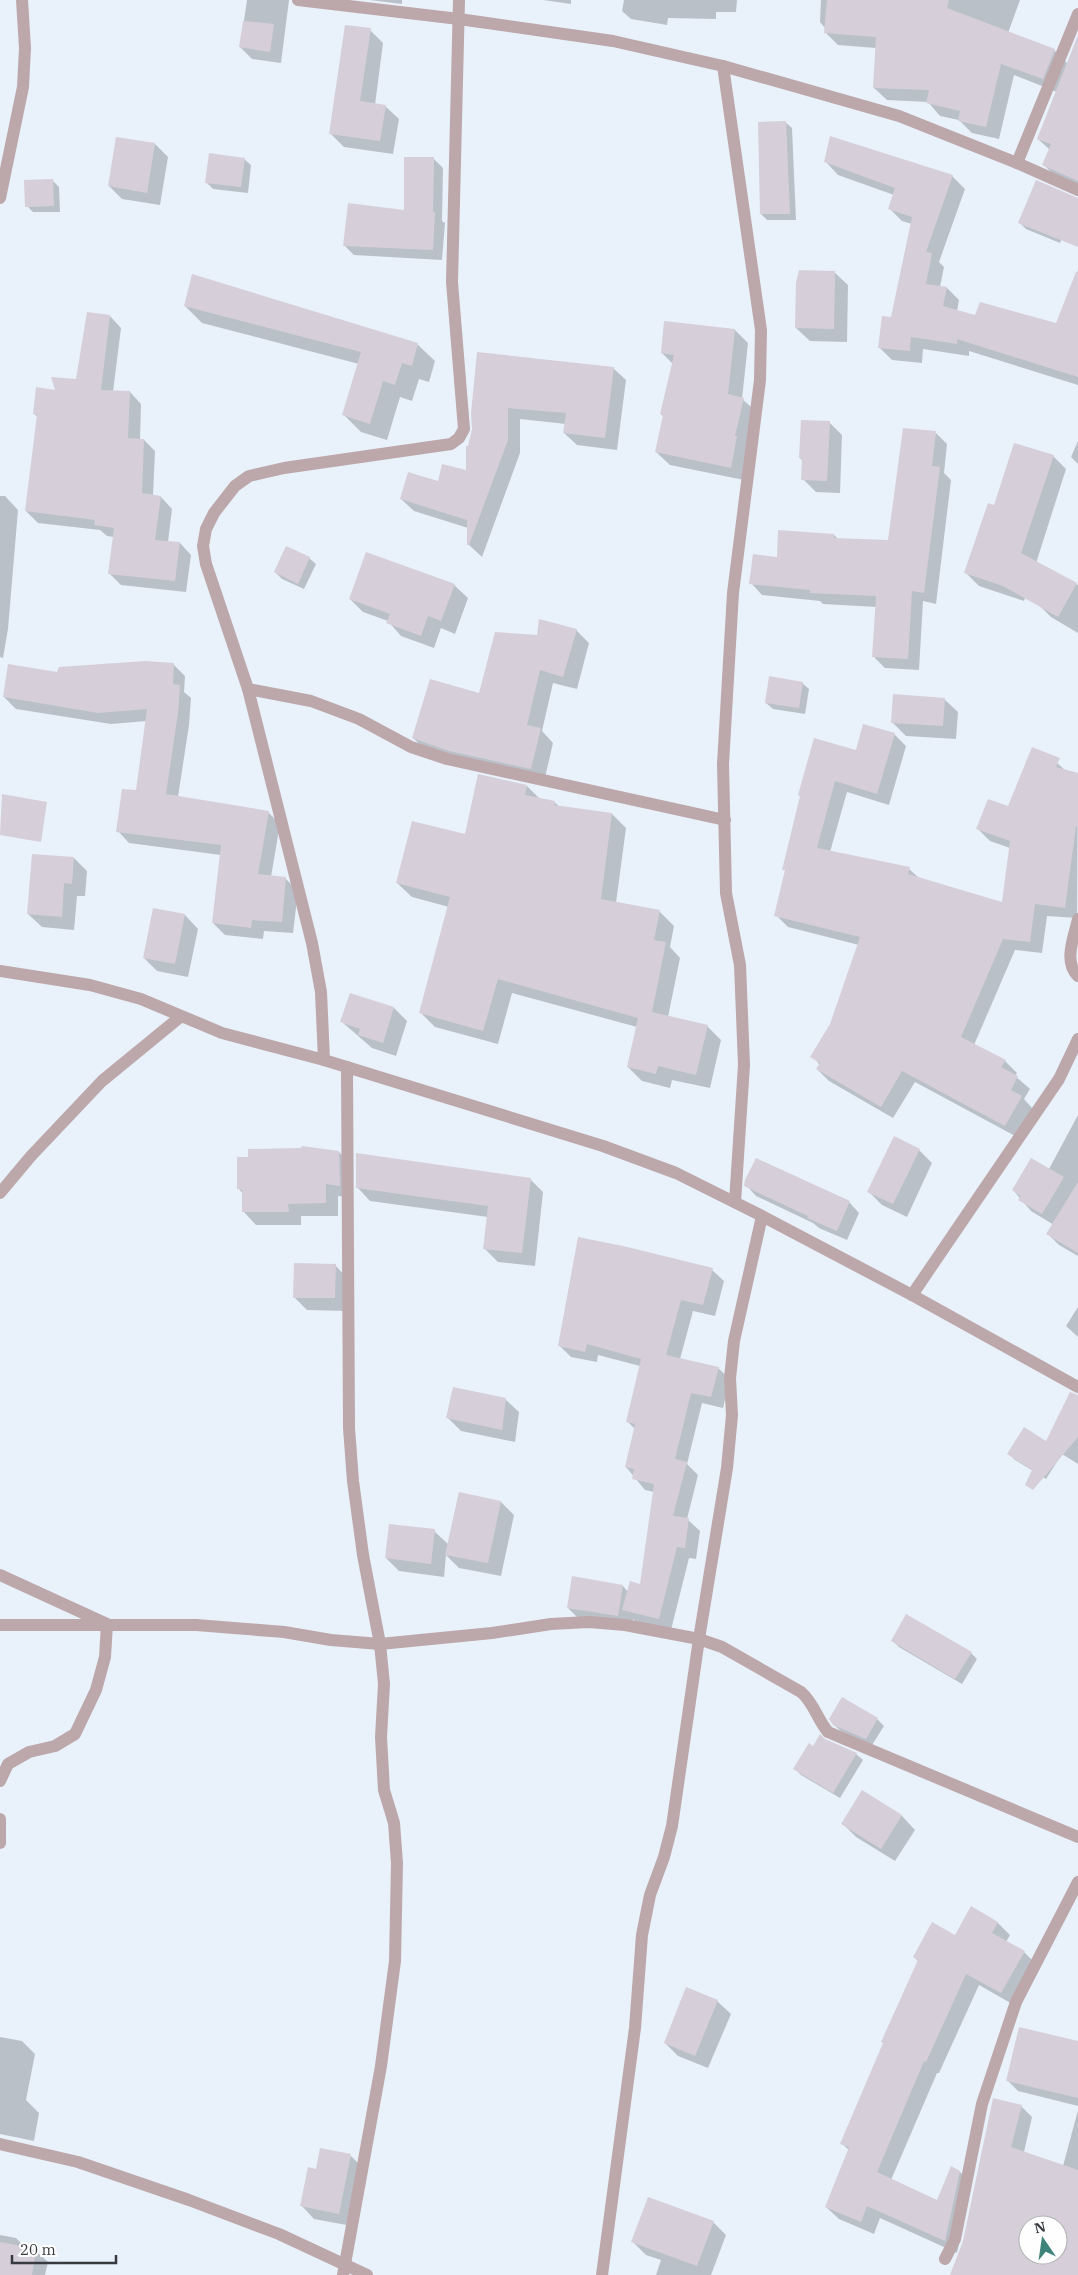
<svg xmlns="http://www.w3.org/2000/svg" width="1078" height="2275" font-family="'IBM Plex Serif',serif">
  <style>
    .shadow { fill: #0003; fill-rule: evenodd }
    .building { fill: #d6cfd9; fill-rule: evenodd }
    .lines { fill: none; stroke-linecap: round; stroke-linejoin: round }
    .minor { stroke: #bca7aa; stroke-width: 12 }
  </style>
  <rect width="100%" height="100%" fill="#e9f1fb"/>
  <g class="shadow">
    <polygon points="247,0 289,0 281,63 252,59 240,47"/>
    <polygon points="370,0 402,0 402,4"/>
    <polygon points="543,0 571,0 571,4"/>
    <polygon points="624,0 737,0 736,12 716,12 716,19 668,18 667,25 631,19 622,11"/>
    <polygon points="821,0 1020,0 1008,33 1054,50 1068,64 1078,41 1078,187 1055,176 1044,165 1050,150 1038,139 1057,92 1014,75 999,139 972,133 959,120 940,116 928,102 887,100 874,88 876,48 838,45 825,32 825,28 820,22"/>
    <polygon points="370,30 383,43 375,105 385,106 399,119 393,154 344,147 331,134"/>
    <polygon points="785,122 792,128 796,220 767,220 761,214"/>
    <polygon points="155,144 168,157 160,205 122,199 109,186"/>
    <polygon points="433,158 443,168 442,221 445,223 442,260 354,255 344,245 405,212"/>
    <polygon points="244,159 251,165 248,193 213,189 207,183"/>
    <polygon points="826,162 952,176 965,189 939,262 944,267 940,287 947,288 959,300 957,311 976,317 1057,324 1078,270 1078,385 969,351 969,356 923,349 922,363 892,360 879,347 892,318 912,224 902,221 890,209 894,195 838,175"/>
    <polygon points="53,181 59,187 60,212 33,212 27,206"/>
    <polygon points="1076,203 1060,243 1026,229 1020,223"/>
    <polygon points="834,272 848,285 847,342 810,341 796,328"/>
    <polygon points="185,306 417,344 435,361 429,382 419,379 412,401 400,397 387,440 361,432 344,415 359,364 202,323"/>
    <polygon points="110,316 121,328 113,392 130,392 141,404 140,440 144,440 155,451 153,496 161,497 172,509 168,542 180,543 191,555 186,592 121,585 109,573 114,537 107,536 100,530 38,523 26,511 38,417 34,414 56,391 77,380"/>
    <polygon points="735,330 748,343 742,399 757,412 744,480 670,465 656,452 664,417 661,414 673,364 662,353"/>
    <polygon points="613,368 626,380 617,450 577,445 564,433 566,424 520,419 520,453 482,557 468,544 468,528 414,511 401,499 467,472 469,447 473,429 472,413"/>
    <polygon points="829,422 842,435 840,493 816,492 803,479 803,461 800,458"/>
    <polygon points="936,433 947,444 944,473 951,480 936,604 923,601 919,670 885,668 873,656 877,607 823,604 820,601 762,595 751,583 778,558 834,535 838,539 890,541"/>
    <polygon points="1078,441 1078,464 1071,457"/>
    <polygon points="1053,456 1066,469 1024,601 979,586 966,573 995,507"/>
    <polygon points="0,496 5,496 18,510 8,629 3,658 0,657"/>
    <polygon points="309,558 316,564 304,589 282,579 275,572"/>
    <polygon points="1057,574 1078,585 1078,633 1051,617 1040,606"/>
    <polygon points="454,585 468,598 455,634 441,628 434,648 401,636 388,621 363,612 350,599"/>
    <polygon points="576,630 589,643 577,689 553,683 542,731 553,743 544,782 427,751 413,738 480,695 538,636"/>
    <polygon points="173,664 185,676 184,692 191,698 189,725 178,797 268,812 280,824 271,877 286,879 298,891 293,933 264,931 263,939 225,935 213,923 221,855 129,843 118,831 137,792 147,721 111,724 16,709 4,697 58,673"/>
    <polygon points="802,683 809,689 805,714 773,709 766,703"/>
    <polygon points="944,699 958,712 956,739 906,736 893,723"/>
    <polygon points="894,734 906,746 889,805 847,792 830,852 909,869 919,878 1003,904 1010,848 990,841 978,829 1008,808 1057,763 1065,770 1078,774 1077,918 1047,916 1042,953 1015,950 974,1045 1005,1061 1017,1073 1015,1076 1030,1089 1024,1099 1033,1109 1017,1137 915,1082 893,1118 829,1081 817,1069 820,1065 812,1056 831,1024 859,945 788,927 776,915 786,872 784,869 801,797 799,795 857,752"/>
    <polygon points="527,786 540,799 554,802 560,807 612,814 626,828 616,903 659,911 674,926 670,947 680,958 668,1017 707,1026 721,1040 710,1088 672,1080 670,1088 642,1081 628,1067 637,1027 512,993 498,1044 435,1027 421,1013 449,907 412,897 397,883 466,836"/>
    <polygon points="74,858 87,871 85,896 77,896 74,930 42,927 28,914"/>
    <polygon points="154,910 185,915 198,929 188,977 157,971 144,958"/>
    <polygon points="351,995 394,1008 407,1021 396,1056 372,1048 342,1022"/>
    <polygon points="1078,1115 1078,1256 1059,1245 1048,1234 1054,1225 1031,1211 1013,1190 1049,1169"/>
    <polygon points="919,1150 932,1163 907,1217 882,1205 869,1192"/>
    <polygon points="339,1152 352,1165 352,1198 338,1196 338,1216 301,1216 301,1225 256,1225 243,1211 243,1194 239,1189"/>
    <polygon points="530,1179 543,1192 535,1266 498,1262 484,1248 488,1217 370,1201 357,1187"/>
    <polygon points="746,1185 849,1202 859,1213 847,1240 819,1228 813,1223 756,1196"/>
    <polygon points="335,1265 348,1279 348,1311 307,1310 294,1297"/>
    <polygon points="712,1270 724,1281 715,1316 693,1311 680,1359 718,1368 730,1379 723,1408 702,1403 687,1464 698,1475 687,1519 700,1531 696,1559 689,1558 671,1630 635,1621 633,1619 631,1629 581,1621 568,1608 574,1578 623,1586 628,1592 641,1585 654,1492 645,1490 626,1467 635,1429 628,1422 640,1366 598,1355 597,1362 571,1357 559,1345"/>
    <polygon points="1078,1307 1078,1337 1066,1326"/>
    <polygon points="505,1399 519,1412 515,1442 461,1431 447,1417"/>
    <polygon points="1078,1426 1078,1464 1062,1454 1046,1479 1015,1460 1009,1454 1047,1443"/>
    <polygon points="459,1493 501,1502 514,1515 501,1576 459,1568 446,1555 444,1577 399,1571 386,1558 434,1531 448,1544"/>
    <polygon points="892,1640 971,1653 977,1659 962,1684 899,1647"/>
    <polygon points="843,1699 877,1719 884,1726 872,1745 841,1731 834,1725"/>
    <polygon points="824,1741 856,1754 863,1760 840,1798 801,1775 795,1769"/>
    <polygon points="862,1792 902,1816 915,1830 895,1861 856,1837 843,1824"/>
    <polygon points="972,1908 998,1923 1010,1935 1006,1942 1024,1952 1037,1965 1014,2005 979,1985 939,2073 937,2073 891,2180 937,2201 960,2172 972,2184 957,2253 880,2218 874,2234 839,2219 826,2207 849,2150 841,2143 919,1962 914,1957 955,1937"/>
    <polygon points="717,2001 731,2014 708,2068 678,2056 665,2043"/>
    <polygon points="0,2037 22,2041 35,2054 26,2100 39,2113 34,2141 0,2134"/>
    <polygon points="1078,2048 1078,2106 1018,2091 1007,2080"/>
    <path d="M 1021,2106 L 1032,2117 L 1024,2152 L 1063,2166 L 1078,2110 L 1078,2275 L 953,2275 ZM 1028,2225 L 1058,2225 L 1058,2255 L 1028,2255 Z"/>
    <polygon points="351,2156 364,2169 352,2226 314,2219 301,2205 317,2171"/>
    <polygon points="713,2222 726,2235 711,2275 656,2275 661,2260 646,2255 633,2242"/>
    <polygon points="0,2235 16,2238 27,2249 36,2251 48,2262 45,2275 0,2275"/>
  </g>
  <g class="building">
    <polygon points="827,0 949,0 947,8 1055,49 1043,79 1001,64 986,127 958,121 960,111 926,103 929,90 873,88 876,37 824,33"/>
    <polygon points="243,21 274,24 270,52 239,47"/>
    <polygon points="345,25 371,28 360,101 386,105 380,141 329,134"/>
    <polygon points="1078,35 1078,181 1042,165 1051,144 1037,139"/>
    <polygon points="786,121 790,214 760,214 758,122"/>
    <polygon points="830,136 953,175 926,252 932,253 926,284 947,287 943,306 975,315 980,302 1056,323 1076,272 1078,272 1078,377 957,339 957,344 911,337 910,351 878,348 882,316 891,317 912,217 888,209 895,188 824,162"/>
    <polygon points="116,137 155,143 147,193 108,186"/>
    <polygon points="209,153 245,158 241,187 205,183"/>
    <polygon points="404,157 434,157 433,212 435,212 433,250 343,246 348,203 404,210"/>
    <polygon points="53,179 54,206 25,207 24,180"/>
    <polygon points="1036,180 1078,198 1078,247 1018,223"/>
    <polygon points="799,270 835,271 834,329 795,328 796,283"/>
    <polygon points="192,274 418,343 412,366 402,363 395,385 383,381 370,424 342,415 361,352 184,306"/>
    <polygon points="87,312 110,315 101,390 130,391 128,438 144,439 142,493 161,496 155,540 180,542 175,581 108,574 114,528 94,525 95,520 25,511 37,415 33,414 36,387 55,390 51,377 76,379"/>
    <polygon points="664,321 735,329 728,394 744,398 735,436 737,436 731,468 655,452 663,415 660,414 674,355 661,353"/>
    <polygon points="477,352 614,367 605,438 563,433 566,413 508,408 508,440 469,545 467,545 467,520 400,499 408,472 438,481 442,464 466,470 466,446 468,446 472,429 471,413"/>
    <polygon points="801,420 830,421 827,481 801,480 802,458 799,458"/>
    <polygon points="903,428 936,431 932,466 940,467 924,593 912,591 908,659 872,657 876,596 810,593 810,590 749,584 753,554 777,557 778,530 834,534 834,538 888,540"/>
    <polygon points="1014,443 1054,455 1021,553 1077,583 1058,617 1003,586 964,573 988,503 994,505"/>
    <polygon points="286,546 310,557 298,584 274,572"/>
    <polygon points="366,552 455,584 441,621 428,616 421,636 386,623 390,614 349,599"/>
    <polygon points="539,619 577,629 563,677 540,670 527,725 541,728 531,769 449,751 412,738 430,679 479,693 495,632 537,635"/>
    <polygon points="145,661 174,663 173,684 180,685 178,713 166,794 269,811 258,874 286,877 282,922 252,920 251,928 212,923 221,845 116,832 122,789 136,790 147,709 98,713 3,697 8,664 57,672 59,667"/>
    <polygon points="769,676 803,682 799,708 765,703"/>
    <polygon points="893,694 945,698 943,726 891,723"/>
    <polygon points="863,724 895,733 877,794 835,781 817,848 910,867 908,874 1002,902 1010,841 976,829 988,799 1008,806 1032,747 1060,758 1056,767 1078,773 1078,827 1076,826 1065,908 1035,904 1030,942 1003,939 961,1037 1006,1060 1001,1067 1018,1076 1011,1090 1022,1096 1005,1126 902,1071 881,1107 816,1069 820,1063 810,1057 830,1024 860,937 774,916 785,870 782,870 800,796 798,795 814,738 856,750"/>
    <polygon points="478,774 527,785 525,795 555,801 554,805 612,813 601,899 660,910 654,940 666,942 652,1012 708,1025 696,1075 658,1066 656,1074 627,1067 638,1018 498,979 483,1031 419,1013 450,897 396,883 412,821 465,834"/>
    <polygon points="2,794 47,802 41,842 0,835"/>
    <polygon points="32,854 74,857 72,884 64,883 62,917 27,914"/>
    <polygon points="153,908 185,914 175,964 143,958"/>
    <polygon points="350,993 394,1007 383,1043 358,1035 360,1029 340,1022"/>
    <polygon points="894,1136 920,1149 893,1204 867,1192"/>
    <polygon points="302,1146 339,1151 340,1186 326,1184 326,1203 288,1204 289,1212 242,1212 242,1190 237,1189 237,1157 248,1157 248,1149 301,1148"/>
    <polygon points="356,1153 531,1178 522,1253 483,1249 488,1206 356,1188"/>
    <polygon points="756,1158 850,1201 837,1231 807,1218 808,1216 744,1186 745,1180"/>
    <polygon points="1031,1158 1064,1177 1042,1214 1018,1200 1021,1196 1012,1190"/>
    <polygon points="1078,1182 1078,1253 1046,1234"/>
    <polygon points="578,1237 623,1246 713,1268 703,1305 681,1300 666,1355 719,1367 711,1397 691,1393 675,1459 687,1462 673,1516 689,1518 685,1548 677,1547 659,1619 622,1610 630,1581 640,1584 654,1484 632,1479 634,1469 625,1467 635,1424 626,1422 641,1359 587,1344 585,1352 558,1346"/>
    <polygon points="294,1263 336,1264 335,1298 293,1298"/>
    <polygon points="453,1387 506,1398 502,1430 446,1418"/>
    <polygon points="1070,1392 1078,1395 1078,1437 1033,1490 1025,1485 1032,1470 1007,1454 1024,1427 1046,1441"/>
    <polygon points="459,1492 501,1501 488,1563 445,1555"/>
    <polygon points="389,1524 435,1529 431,1564 385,1558"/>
    <polygon points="572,1576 623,1585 618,1616 567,1608"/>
    <polygon points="906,1614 972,1652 955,1679 891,1641"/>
    <polygon points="842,1697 878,1718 866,1739 833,1725 829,1719"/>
    <polygon points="820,1734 825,1739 857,1753 833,1793 793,1769 809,1743 813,1746"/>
    <polygon points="862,1790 902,1815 881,1849 841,1824"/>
    <polygon points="971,1906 998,1922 992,1933 1025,1951 1001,1993 966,1974 926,2062 924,2061 877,2172 937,2200 951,2166 960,2171 945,2241 867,2206 861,2222 825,2207 849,2147 840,2144 883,2043 881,2042 918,1960 913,1957 932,1922 955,1935"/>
    <polygon points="686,1987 718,2000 695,2056 664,2043"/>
    <polygon points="1019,2027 1078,2041 1078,2098 1006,2081"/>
    <path d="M 993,2098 L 1022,2105 L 1011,2147 L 1078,2170 L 1078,2275 L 950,2275 L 963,2241 ZM 1028,2225 L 1058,2225 L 1058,2255 L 1028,2255 Z"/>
    <polygon points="320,2148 351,2154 339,2214 300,2206 308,2167 316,2169"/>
    <polygon points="648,2197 714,2221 697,2266 631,2242"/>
    <polygon points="0,2242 36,2249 32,2275 0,2275"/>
  </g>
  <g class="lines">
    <g class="minor">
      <polyline points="298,0 459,19 613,41 723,66 899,116 1017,163 1078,190"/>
      <polyline points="723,66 761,330 760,380 733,593 723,764 726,893 740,965 744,1065 735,1202"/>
      <polyline points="1017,163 1078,14"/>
      <polyline points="0,198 23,87 25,48 22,0"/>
      <polyline points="248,689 311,701 359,719 411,747 447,759 725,820"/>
      <path d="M 1078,919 C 1074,937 1063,962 1078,976"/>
      <polyline points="0,971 90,985 141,999 222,1033 324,1060 603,1146 676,1173 762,1216 912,1295 1078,1387"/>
      <polyline points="324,1060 321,992 312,943 248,689 206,564 203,546 206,529 214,513 235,486 249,476 284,468 451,444 459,438 464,429 452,282 459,0"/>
      <polyline points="0,1193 31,1156 102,1081 180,1017"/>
      <polyline points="912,1295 1059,1079 1078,1039"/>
      <polyline points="0,1575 107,1624 105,1657 96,1690 75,1734 55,1746 29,1752 8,1764 0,1781"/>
      <path d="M 0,1625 L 196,1625 L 284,1632 L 331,1640 L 380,1644 L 492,1633 L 551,1624 L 589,1622 L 625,1625 L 699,1639 L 722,1647 L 801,1692 C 814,1703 817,1719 828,1732 L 1078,1837"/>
      <polyline points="0,1819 0,1843"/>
      <polyline points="0,2144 78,2162 189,2200 279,2234 367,2275"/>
      <polyline points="945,2259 955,2239 982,2104 1016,2002 1078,1882"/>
      <polyline points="343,2275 381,2066 395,1961 397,1863 394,1823 384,1790 381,1737 384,1684 380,1644 363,1555 353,1481 349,1428 347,1067"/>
      <polyline points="602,2275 635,2028 642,1935 650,1895 664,1857 672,1826 699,1639 727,1468 732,1415 730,1378 734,1341 762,1216"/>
    </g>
  </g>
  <g transform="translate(1043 2240) rotate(347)"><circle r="24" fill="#fefefe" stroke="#aeb0b2"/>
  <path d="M0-4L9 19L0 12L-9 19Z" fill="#3e847b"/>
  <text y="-8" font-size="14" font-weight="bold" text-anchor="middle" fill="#373b3f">N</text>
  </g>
  <path d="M12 2255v8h104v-8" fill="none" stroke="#373b3f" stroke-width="2.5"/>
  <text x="20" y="2255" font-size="15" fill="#373b3f" stroke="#fefefe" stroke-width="4" paint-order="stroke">20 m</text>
</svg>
